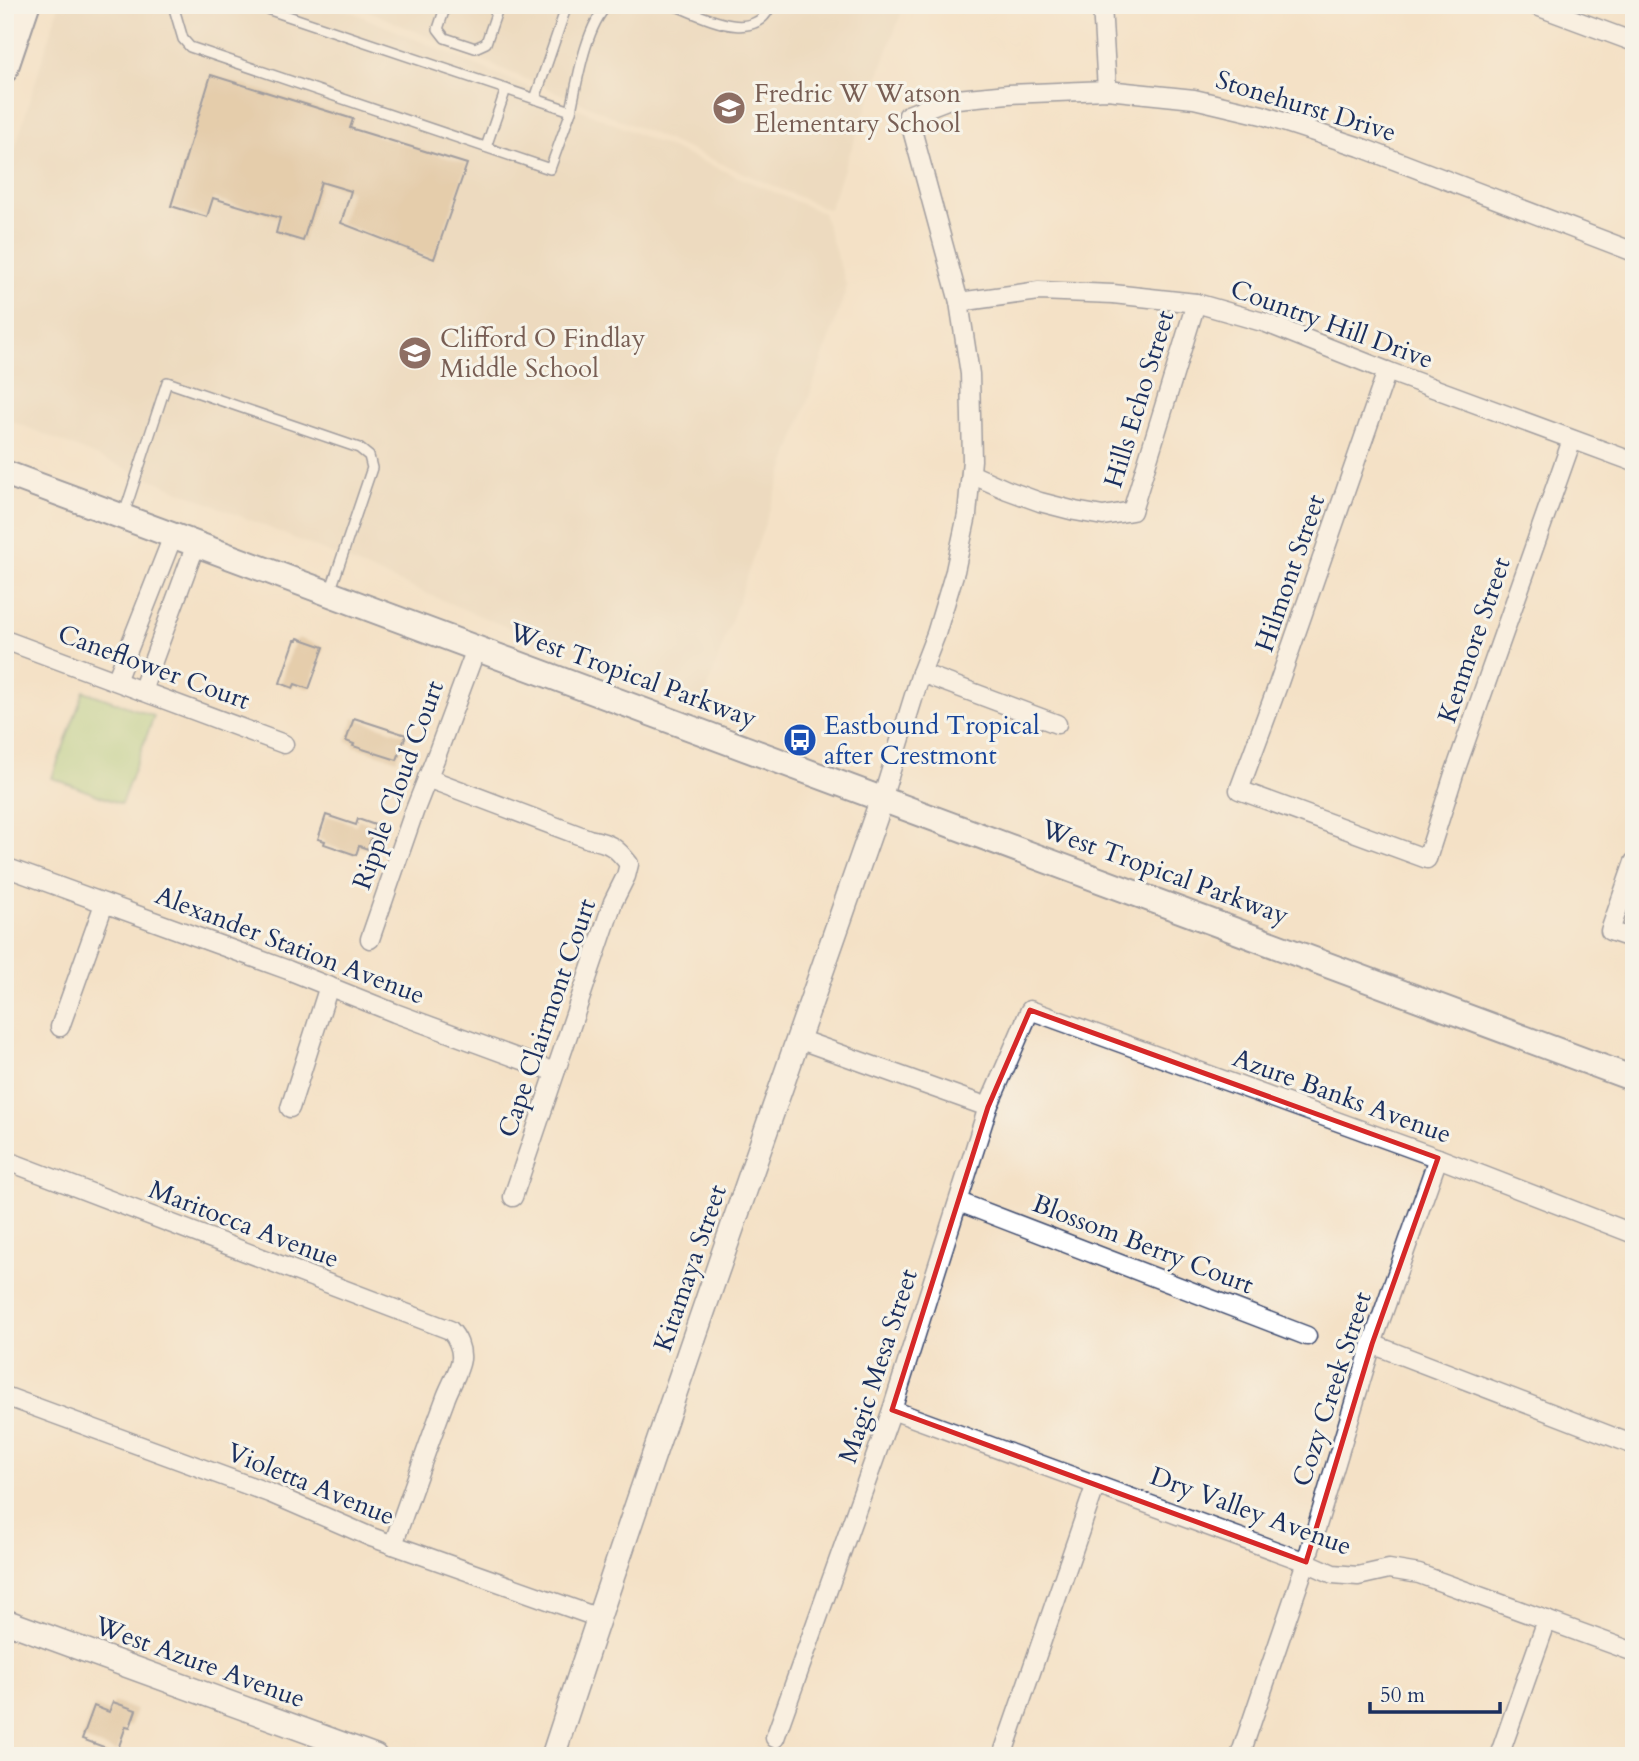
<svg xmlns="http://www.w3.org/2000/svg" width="1639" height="1761" font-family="Cardo,serif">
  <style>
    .built { fill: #e4d1b6 }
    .green { fill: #a0ce7c; stroke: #5e7e6d; stroke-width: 2 }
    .building { fill: #d2b38b }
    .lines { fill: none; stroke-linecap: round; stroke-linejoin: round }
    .service-casing { stroke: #3c4a6e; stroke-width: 12 }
    .minor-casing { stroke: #3c4a6e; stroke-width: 21 }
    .tertiary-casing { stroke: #3c4a6e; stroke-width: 26 }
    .secondary-casing { stroke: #3c4a6e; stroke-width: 28 }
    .service { stroke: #fff; stroke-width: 9 }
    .minor { stroke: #fff; stroke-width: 18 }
    .tertiary { stroke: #fff; stroke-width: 23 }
    .secondary { stroke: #fff; stroke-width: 24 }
    .marked { fill: none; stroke: #d62828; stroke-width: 5; stroke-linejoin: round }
    .labels { text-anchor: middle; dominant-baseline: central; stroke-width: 6; stroke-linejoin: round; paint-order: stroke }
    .education-label { font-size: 26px; fill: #785e54; stroke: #f7f3e8; text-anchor: start }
    .street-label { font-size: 26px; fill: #1b2f5e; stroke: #f7f3e8 }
    .transit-label { font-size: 26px; fill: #164399; stroke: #f7f3e8; text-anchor: start }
  </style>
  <rect width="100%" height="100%" fill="#f7f3e8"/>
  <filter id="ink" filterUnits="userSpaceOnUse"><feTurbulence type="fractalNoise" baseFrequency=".0143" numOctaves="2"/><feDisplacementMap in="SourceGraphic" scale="14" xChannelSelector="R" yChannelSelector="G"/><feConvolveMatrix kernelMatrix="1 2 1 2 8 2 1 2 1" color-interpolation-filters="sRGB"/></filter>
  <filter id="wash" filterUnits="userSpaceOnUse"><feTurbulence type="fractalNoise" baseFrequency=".00686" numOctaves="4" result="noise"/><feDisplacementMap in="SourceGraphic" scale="28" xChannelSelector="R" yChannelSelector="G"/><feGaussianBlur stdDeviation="1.57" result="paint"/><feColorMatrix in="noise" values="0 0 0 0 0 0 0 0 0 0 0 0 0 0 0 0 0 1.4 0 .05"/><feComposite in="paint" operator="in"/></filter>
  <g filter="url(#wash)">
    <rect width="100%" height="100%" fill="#f4e1c6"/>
    <g class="built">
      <polygon points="59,5 335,5 823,213 847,287 701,708 5,418 5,182"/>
      <polygon points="355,5 904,5 829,210"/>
    </g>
    <polygon class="green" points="84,691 154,716 121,804 52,778"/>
    <g id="blocks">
      <g class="building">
        <polygon points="211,75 353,119 350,128 467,164 434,259 341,223 351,191 321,182 303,241 276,233 280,218 213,198 207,217 171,206"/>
        <polygon points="298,638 324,647 309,689 295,684 293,688 280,683 295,640 297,640"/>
        <polygon points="354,718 406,735 397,760 353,746 354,744 346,741"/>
        <polygon points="326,815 356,825 358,819 375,825 368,849 359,846 356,855 324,844 325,841 318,839"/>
        <polygon points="113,1702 136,1710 130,1727 126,1726 117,1752 82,1739 94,1706 109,1712"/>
      </g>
    </g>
  </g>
  <g filter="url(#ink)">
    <use href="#blocks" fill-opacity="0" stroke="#3c4a6e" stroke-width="2"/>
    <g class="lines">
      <defs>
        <g id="service">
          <polyline points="173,5 183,39 190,47 550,169 571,111 255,5"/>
          <polyline points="446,5 438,29 445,38 475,48 486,43 499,5"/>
          <path d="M 673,5 C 702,15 754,46 771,5"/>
          <polyline points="535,99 567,5"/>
          <path d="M 571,111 C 577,82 586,25 608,5"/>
          <polyline points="486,147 506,89"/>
          <polyline points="124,514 167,382 359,448 369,456 372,468 330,592"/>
        </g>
        <g id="minor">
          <polyline points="1102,5 1107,90"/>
          <polyline points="1534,5 1634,42"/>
          <polyline points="959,302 1039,291 1113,294 1196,303 1266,323 1387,371 1634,462"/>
          <polyline points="1387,371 1278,685 1239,790 1427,859 1454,774 1572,440"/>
          <polyline points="971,474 1007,490 1040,502 1075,511 1103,516 1132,511 1196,303"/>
          <polyline points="5,640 284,744"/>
          <polyline points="921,673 1057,724"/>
          <polyline points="116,681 173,536"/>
          <polyline points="142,691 196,544"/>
          <path d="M 427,778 L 589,839 C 610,843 616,847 629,864 L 626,876 L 613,902 L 513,1197"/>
          <polyline points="882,799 921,673 936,634 955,571 967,515 972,460 970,374 959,302 908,115 947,100 1008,94 1107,90 1194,99 1262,115 1360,147 1634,252"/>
          <polyline points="1634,862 1610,931 1634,939"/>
          <polyline points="5,867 288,970 395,1013 555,1072"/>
          <polyline points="370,939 414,812 437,754 476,649"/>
          <polyline points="60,1027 104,904"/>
          <polyline points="798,1039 988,1107"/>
          <polyline points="290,1108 329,986"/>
          <path d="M 5,1160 L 450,1330 C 457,1337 462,1349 461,1359 C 459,1373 449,1387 445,1400 C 427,1448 410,1497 393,1545"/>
          <polyline points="959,1202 1307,1336"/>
          <polyline points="1372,1344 1634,1445"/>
          <polyline points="5,1396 272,1494 371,1537 599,1618"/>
          <polyline points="892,1410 1306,1562 1333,1574 1358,1576 1389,1569 1419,1574 1634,1652"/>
          <polyline points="775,1738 892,1410 988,1107 1030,1010 1438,1158 1634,1234"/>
          <polyline points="1002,1756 1096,1484"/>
          <polyline points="1240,1756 1306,1562 1372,1344 1438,1158"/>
          <polyline points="1499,1756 1547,1620"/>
        </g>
        <g id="tertiary">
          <polyline points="5,1621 375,1756"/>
          <path d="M 553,1756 C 658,1435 771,1117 882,799"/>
        </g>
        <g id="secondary">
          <polyline points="5,70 27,5"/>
          <polyline points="5,473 1634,1079"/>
        </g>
      </defs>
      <use href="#service" class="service-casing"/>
      <use href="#minor" class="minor-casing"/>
      <use href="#tertiary" class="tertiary-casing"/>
      <use href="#secondary" class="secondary-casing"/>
      <use href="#service" class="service"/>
      <use href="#minor" class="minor"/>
      <use href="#tertiary" class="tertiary"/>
      <use href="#secondary" class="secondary"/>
    </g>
  </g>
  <path d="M0 0H1639V1761H0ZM 1030,1010 L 1438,1158 L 1372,1344 L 1306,1562 L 892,1410 L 988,1107 Z" fill="#f4e1c6" fill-opacity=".55" fill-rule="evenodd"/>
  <path class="marked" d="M 1030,1010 L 1438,1158 L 1372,1344 L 1306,1562 L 892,1410 L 988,1107 Z"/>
  <defs>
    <symbol id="school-disc" viewBox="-11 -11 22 22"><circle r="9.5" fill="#8d6e63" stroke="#f7f3e8"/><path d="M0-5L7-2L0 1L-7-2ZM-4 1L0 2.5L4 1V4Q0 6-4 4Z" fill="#fff"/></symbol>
    <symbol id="bus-disc" viewBox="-11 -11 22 22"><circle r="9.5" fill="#1a4fb4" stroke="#f7f3e8"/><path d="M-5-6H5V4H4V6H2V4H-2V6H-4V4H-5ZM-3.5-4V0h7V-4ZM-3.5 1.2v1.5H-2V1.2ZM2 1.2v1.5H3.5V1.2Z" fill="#fff"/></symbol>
  </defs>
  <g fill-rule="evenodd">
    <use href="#school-disc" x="710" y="89" width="38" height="38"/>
    <use href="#school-disc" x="396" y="334" width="38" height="38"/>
    <use href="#bus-disc" x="781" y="721" width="38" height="38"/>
  </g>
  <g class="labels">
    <g class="education-label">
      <text x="754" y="93">Fredric W Watson<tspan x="754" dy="30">Elementary School</tspan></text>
      <text x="440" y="338">Clifford O Findlay<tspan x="440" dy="30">Middle School</tspan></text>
    </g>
    <g class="street-label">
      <text transform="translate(1306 106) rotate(17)">Stonehurst Drive</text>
      <text transform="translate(1332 324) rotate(20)">Country Hill Drive</text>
      <text transform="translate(1139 399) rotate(-73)">Hills Echo Street</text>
      <text transform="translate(1290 573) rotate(-71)">Hilmont Street</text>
      <text transform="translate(1474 640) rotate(-71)">Kenmore Street</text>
      <text transform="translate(154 667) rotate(20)">Caneflower Court</text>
      <text transform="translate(633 675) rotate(20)">West Tropical Parkway</text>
      <text transform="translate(398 785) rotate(-70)">Ripple Cloud Court</text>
      <text transform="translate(1165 872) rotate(20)">West Tropical Parkway</text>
      <text transform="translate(290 945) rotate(21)">Alexander Station Avenue</text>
      <text transform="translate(547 1018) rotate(-71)">Cape Clairmont Court</text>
      <text transform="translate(1342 1096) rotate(20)">Azure Banks Avenue</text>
      <text transform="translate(244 1224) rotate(21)">Maritocca Avenue</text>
      <text transform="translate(1143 1244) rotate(21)">Blossom Berry Court</text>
      <text transform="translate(690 1268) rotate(-71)">Kitamaya Street</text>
      <text transform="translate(878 1366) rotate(-72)">Magic Mesa Street</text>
      <text transform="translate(1332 1389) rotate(-72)">Cozy Creek Street</text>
      <text transform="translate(311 1484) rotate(22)">Violetta Avenue</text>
      <text transform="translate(1251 1511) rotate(20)">Dry Valley Avenue</text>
      <text transform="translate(200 1662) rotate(20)">West Azure Avenue</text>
    </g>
    <g class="transit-label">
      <text x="824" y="725">Eastbound Tropical<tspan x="824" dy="30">after Crestmont</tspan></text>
    </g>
  </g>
  <rect width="1639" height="1761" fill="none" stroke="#f7f3e8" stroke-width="28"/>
  <path d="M1370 1702v10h130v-10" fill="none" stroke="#1b2f5e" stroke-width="3.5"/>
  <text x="1380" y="1702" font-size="21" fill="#1b2f5e" stroke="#f7f3e8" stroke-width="5" paint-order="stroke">50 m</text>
</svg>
